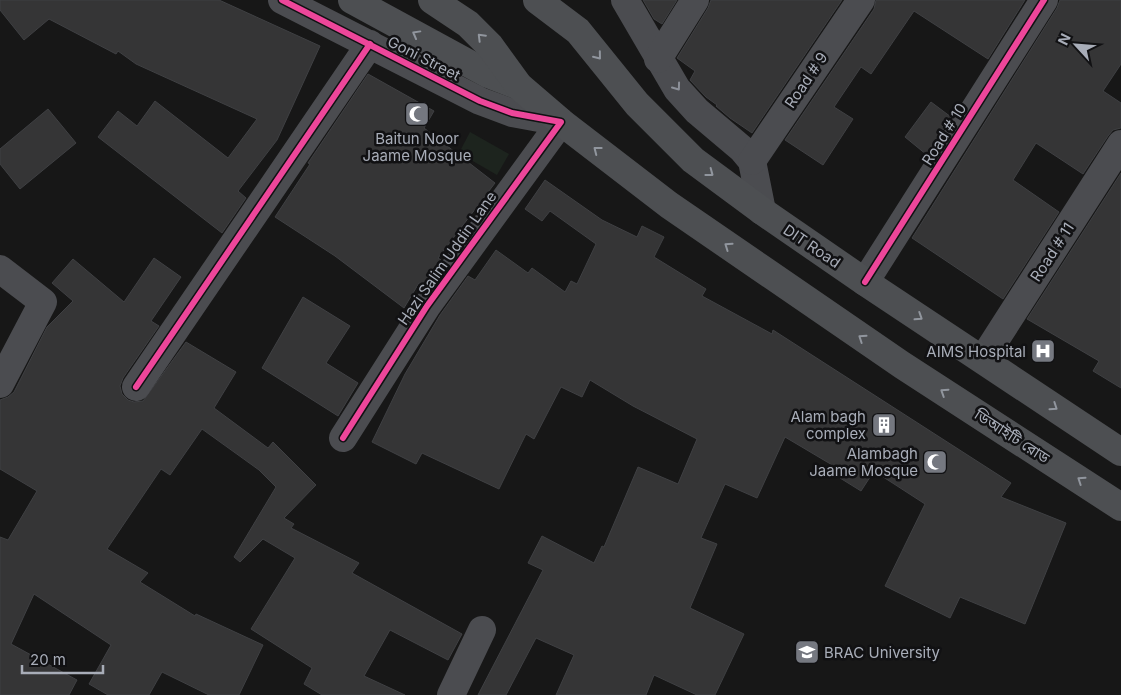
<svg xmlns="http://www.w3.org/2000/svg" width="1121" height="695" font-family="Inter,'Noto Sans Bengali',sans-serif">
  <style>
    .green { fill: #1d241e }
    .building { fill: #353536; stroke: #3f4043 }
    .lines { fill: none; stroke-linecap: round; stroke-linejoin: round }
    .minor { stroke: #4b4c50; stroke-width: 28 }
    .major { stroke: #4d4f52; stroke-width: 28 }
    .cycleway-casing { stroke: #111113; stroke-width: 9 }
    .cycleway { stroke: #ed469a; stroke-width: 6 }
    .oneway { stroke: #91969e }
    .oneway2 { stroke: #8c9099 }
    .labels { text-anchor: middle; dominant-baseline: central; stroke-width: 5; stroke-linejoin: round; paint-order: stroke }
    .street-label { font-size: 15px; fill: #a8adb8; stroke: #111113 }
    .poi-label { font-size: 15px; fill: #a8adb8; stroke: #111113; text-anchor: end }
  </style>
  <rect width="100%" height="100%" fill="#171717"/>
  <polygon class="green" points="470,132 509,154 497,175 459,153"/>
  <g class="building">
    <polygon points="0,0 219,0 320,46 277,140 238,191 246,198 222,233 98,137 118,111 137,126 155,101 228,158 257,119 136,64 118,51 116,54 49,19 24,40 0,10"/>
    <polygon points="643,0 677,0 662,24 654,19"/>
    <polygon points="711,0 842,0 752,133 730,118 716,106 717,105 706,97 690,80 695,71 677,58 708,8"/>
    <polygon points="876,0 1025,0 988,59 914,11 871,74 861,67 834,107 853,119 823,165 785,140 874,9"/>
    <polygon points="1060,0 1121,0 1121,64 1103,91 1121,103 1121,128 1113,130 1108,136 1083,174 1036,143 1013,180 1059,212 1003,299 912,238 1057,8"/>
    <polygon points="368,74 434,111 424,128 495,183 438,258 441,260 423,285 419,283 404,308 335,256 275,217 310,164 308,163"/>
    <polygon points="931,102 951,117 927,155 905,137"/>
    <polygon points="48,109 76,143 20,189 0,164 0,149"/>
    <polygon points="1121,173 1121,388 1093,371 1099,361 1027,319"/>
    <polygon points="545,180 602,220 637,237 642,226 664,237 654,257 706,289 702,296 772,334 773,330 1011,483 1001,497 1066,523 1025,624 960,597 950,618 885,586 925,504 874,471 861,491 840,478 844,472 785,437 757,498 725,484 701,538 717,544 690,608 744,634 715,695 697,695 654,675 646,695 556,695 574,655 536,638 506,695 478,695 543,570 528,563 542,536 594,563 602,546 604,547 638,467 678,484 697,439 633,406 590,380 582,397 561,387 534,439 526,434 499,489 422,453 416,464 372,442 405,374 440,315 468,276 475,280 496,250 528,273 532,268 565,292 571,281 577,284 596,244 550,211 542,221 525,209"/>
    <polygon points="154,258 181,277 151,321 159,326 123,378 120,386 122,394 128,400 134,402 143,401 186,342 236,372 214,408 268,448 273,442 316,485 284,518 294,524 291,528 359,563 352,573 462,634 448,660 390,630 364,676 405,695 322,695 304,684 312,668 251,629 295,558 263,539 240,562 234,557 276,487 259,470 202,429 170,475 161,469 107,549 148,573 140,582 195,616 196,614 263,645 239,695 209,695 162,672 149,695 108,695 89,684 111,645 34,594 11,644 77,680 69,695 0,695 0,537 8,540 37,491 0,469 0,400 8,397 14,392 47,327 73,301 52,283 73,259 124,302"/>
    <polygon points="303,297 350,326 326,363 358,383 338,416 262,368"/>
  </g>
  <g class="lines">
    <g class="minor">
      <polyline points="282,0 480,101 512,113 561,122 427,306 343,438"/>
      <polyline points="625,0 677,89 697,111 742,149 752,161 762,211"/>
      <polyline points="658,59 695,0"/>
      <polyline points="752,161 861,0"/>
      <polyline points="0,269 43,302 0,384"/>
      <polyline points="865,282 1044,0"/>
      <polyline points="983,359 1121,144"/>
      <polyline points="136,387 370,44"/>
      <polyline points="451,695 482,630"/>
    </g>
    <g class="major">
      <polyline points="352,0 488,74 519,86"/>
      <polyline points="432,0 468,24 490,46 519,86 561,122 669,205 902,365 1121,507"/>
      <polyline points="537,0 578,31 637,104 693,160 762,211 865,282 1121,452"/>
    </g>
    <defs>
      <g id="cycleway">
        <polyline points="282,0 480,101 512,113 561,122 427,306 343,438"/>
        <polyline points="865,282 1044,0"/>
        <polyline points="136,387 370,44"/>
      </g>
    </defs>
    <use href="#cycleway" class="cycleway-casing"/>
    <use href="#cycleway" class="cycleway"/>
  </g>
  <defs><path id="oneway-chevron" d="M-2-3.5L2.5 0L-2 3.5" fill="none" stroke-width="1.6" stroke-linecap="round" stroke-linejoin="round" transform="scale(1.25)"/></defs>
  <g class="oneway">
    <use href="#oneway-chevron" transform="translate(416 34) rotate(-151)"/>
    <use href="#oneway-chevron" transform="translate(481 37) rotate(-135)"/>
    <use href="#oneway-chevron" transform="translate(598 56) rotate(51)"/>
    <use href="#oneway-chevron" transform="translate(597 150) rotate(-142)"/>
    <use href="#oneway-chevron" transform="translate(710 173) rotate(37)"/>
    <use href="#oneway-chevron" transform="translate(728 246) rotate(-145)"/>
    <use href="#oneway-chevron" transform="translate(919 317) rotate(33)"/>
    <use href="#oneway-chevron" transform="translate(862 338) rotate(-146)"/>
    <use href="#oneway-chevron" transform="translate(944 392) rotate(-147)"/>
    <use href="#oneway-chevron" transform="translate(1054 407) rotate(34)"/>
    <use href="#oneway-chevron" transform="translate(1081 480) rotate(-146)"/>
  </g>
  <use class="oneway2" href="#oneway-chevron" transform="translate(677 87) rotate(54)"/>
  <defs>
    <symbol id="mosque-square" viewBox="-11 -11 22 22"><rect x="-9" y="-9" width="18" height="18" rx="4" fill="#757880" stroke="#111113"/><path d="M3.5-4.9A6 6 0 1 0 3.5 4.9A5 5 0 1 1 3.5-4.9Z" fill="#fff"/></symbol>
    <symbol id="hospital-square" viewBox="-11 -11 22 22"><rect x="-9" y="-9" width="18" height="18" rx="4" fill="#757880" stroke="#111113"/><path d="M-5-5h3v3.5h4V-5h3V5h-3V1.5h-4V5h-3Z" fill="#fff"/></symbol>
    <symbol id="building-square" viewBox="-11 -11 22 22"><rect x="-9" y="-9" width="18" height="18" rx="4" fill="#757880" stroke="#111113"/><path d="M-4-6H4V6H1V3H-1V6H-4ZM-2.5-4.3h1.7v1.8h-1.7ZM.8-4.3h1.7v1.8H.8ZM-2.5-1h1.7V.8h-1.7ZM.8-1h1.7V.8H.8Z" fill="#fff"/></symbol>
    <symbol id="university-square" viewBox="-11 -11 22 22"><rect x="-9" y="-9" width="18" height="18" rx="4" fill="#757880" stroke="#111113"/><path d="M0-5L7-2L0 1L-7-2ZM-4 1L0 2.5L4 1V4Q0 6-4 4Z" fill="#fff"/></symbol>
  </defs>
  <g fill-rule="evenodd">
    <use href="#mosque-square" x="403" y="100" width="28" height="28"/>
    <use href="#hospital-square" x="1029" y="337" width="28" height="28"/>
    <use href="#building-square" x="870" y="411" width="28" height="28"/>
    <use href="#mosque-square" x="921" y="448" width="28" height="28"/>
    <use href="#university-square" x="793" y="638" width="28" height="28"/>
  </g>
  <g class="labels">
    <g class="street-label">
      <text transform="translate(424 58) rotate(27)">Goni Street</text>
      <text transform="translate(806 80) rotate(-56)">Road # 9</text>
      <text transform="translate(944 134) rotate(-58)">Road # 10</text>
      <text transform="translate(812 246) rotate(34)">DIT Road</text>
      <text transform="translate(1052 252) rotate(-57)">Road # 11</text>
      <text transform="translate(447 258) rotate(-55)">Hazi Salim Uddin Lane</text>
      <text transform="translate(1012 436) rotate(33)">ডিআইটি রোড</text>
    </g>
    <g class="poi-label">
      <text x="417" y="138" text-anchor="middle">Baitun Noor<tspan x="417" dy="17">Jaame Mosque</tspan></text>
      <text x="1026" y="351">AIMS Hospital</text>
      <text x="866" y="416">Alam bagh<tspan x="866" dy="17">complex</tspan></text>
      <text x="918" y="453">Alambagh<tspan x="918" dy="17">Jaame Mosque</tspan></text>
      <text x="824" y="652" text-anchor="start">BRAC University</text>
    </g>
  </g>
  <g transform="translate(1076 45) rotate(296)" stroke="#111113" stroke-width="4" paint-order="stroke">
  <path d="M0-4L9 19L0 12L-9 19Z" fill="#a8adb8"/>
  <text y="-8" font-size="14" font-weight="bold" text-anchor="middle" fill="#a8adb8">N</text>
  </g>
  <path d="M22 665v8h81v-8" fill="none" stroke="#a8adb8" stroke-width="2.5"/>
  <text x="30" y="665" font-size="15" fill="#a8adb8" stroke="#111113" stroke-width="4" paint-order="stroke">20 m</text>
</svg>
